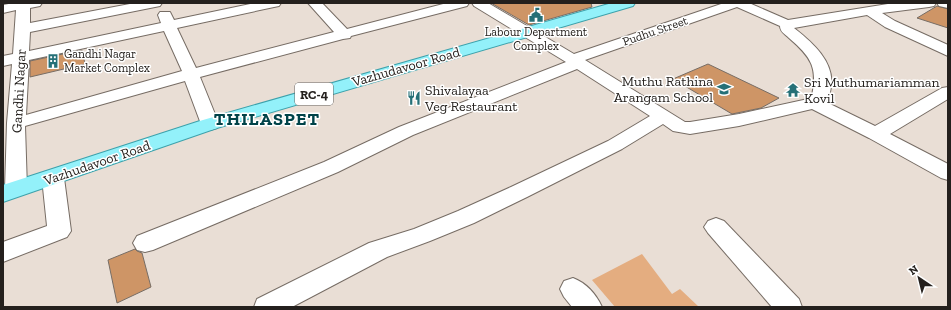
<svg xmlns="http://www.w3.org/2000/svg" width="951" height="310" font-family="'Zilla Slab',serif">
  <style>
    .green { fill: #e4ad80 }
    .building { fill: #ce9566; stroke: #776d65 }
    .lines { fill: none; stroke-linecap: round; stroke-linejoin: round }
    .minor-casing { stroke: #766c64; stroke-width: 2 }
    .major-casing { stroke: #3da1ab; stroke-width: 2 }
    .minor { fill: #fff; fill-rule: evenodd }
    .major { fill: #93f1fa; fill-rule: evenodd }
    .labels { text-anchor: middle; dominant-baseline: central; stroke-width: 3; stroke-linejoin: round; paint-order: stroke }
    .far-street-label { font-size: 12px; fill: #24201d; stroke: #fff }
    .far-poi-label { font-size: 12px; fill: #24201d; stroke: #fff }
    .shield { fill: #fff; stroke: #666361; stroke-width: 1 }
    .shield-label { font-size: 13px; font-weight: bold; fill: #24201d }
    .street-label { font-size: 14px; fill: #24201d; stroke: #fff }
    .poi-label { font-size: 14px; fill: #24201d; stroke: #fff; text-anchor: start }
    .district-label { font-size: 18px; font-weight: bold; letter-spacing: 1px; fill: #004349; stroke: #fff }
  </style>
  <rect width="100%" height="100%" fill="#e9ded5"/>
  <polygon class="green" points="642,254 672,294 680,289 699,307 615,307 592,280"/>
  <g class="building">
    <polygon points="491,3 591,3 592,7 529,25"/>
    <polygon points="937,6 948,9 948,28 917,18"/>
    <polygon points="82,50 85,64 30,77 30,61"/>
    <polygon points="708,64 779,98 761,108 732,114 673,79"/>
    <polygon points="135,249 137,251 142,253 151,287 117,303 108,260"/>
  </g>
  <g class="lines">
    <defs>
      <g id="minor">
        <path d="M 14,3 L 42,3 L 40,6 L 30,8 L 30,23 L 135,3 L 162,3 L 160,6 L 30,32 L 29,51 L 161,23 L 158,15 L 160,12 L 170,12 L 174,20 L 255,3 L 281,3 L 279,6 L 274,7 L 177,28 L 196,68 L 334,32 L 308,3 L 322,3 L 347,29 L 447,3 L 469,3 L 467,6 L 351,36 L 350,38 L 343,39 L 200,77 L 219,124 L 217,128 L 210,130 L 203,128 L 201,124 L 185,81 L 25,126 L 27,189 L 24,194 L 16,196 L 8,194 L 5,189 L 7,123 L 12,64 L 3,66 L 3,56 L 13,54 L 16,10 L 3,13 L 3,5 ZM 164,31 L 182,71 L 26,115 L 29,60 Z"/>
        <path d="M 472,3 L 488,3 L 574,54 L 724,3 L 749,3 L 788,20 L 894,3 L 936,3 L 934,6 L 929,7 L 882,13 L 895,21 L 948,45 L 948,56 L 885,27 L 867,15 L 794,28 C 812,42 835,62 831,87 C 830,93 829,97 826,102 L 875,126 L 942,88 L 948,87 L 948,99 L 890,134 L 948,164 L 948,180 L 941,178 L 869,138 L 812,109 L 739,126 L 690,134 L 673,131 L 663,124 L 622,149 L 527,197 L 474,223 L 430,241 L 387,257 L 292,307 L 254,307 L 257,299 L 369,243 L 414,229 L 458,211 L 511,187 L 608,141 L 650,116 L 577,69 L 413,135 L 338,172 L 153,250 L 145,252 L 137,250 L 133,243 L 137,236 L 324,162 L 399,127 L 566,62 L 474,6 ZM 737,7 L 780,26 C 780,32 785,34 789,38 C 811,57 818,67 812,96 L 808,99 L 739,114 L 690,122 L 685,122 L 585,60 Z"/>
        <polygon points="937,3 948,3 948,8 939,6"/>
        <polygon points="53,171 60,173 64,178 71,231 67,237 3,262 3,242 47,226 42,178 46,173"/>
        <polygon points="716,218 724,221 799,299 802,307 772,307 708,233 704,227 708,221"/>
        <path d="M 573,278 C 586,283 596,294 602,307 L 572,307 L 564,297 L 560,289 L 564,281 Z"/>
      </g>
      <polygon id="major" points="612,3 635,3 633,6 217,128 3,202 3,185 203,120"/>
    </defs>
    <use href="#minor" class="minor-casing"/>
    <use href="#major" class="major-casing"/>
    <use href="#minor" class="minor"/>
    <use href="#major" class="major"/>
  </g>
  <defs>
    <symbol id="civic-bare" viewBox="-9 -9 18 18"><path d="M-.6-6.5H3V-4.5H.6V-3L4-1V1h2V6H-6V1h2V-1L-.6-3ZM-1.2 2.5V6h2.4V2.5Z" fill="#267077" stroke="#fff" stroke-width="2.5" paint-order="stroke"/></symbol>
    <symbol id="building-bare" viewBox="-9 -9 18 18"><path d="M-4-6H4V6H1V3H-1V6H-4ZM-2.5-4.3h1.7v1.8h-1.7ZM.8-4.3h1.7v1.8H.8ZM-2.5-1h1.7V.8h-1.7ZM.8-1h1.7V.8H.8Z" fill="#267077" stroke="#fff" stroke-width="2.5" paint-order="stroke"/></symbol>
    <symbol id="school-bare" viewBox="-9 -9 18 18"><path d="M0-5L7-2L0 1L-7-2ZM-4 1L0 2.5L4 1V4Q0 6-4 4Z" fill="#267077" stroke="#fff" stroke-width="2.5" paint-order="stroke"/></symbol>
    <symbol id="temple-bare" viewBox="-9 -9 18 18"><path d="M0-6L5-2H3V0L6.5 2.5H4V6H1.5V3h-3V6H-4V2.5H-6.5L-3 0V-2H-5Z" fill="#267077" stroke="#fff" stroke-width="2.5" paint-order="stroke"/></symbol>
    <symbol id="restaurant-bare" viewBox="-9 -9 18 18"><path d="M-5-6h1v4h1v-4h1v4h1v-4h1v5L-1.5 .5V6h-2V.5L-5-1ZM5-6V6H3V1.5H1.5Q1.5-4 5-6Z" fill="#267077" stroke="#fff" stroke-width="2.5" paint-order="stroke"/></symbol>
  </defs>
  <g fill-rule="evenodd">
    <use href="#civic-bare" x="526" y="5" width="20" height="20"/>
    <use href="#building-bare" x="43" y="51" width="20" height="20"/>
    <use href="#school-bare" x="714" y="79" width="20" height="20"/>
    <use href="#temple-bare" x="783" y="80" width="20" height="20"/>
    <use href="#restaurant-bare" x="404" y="88" width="20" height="20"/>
  </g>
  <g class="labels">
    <g class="far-street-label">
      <text transform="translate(655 31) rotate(-19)">Pudhu Street</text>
    </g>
    <g class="far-poi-label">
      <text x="536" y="32">Labour Department<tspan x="536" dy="14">Complex</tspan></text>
      <text x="64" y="54" text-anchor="start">Gandhi Nagar<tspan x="64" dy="14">Market Complex</tspan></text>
    </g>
    <rect class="shield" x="295" y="83" width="38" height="22" rx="3"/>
    <g class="shield-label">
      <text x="314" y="94">RC-4</text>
    </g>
    <g class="street-label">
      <text transform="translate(406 67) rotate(-16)">Vazhudavoor Road</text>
      <text transform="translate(19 91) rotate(-87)">Gandhi Nagar</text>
      <text transform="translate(97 163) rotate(-19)">Vazhudavoor Road</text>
    </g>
    <g class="poi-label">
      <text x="713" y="81" text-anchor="end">Muthu Rathina<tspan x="713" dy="16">Arangam School</tspan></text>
      <text x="804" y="82">Sri Muthumariamman<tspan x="804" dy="16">Kovil</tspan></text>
      <text x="425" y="90">Shivalayaa<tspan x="425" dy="16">Veg Restaurant</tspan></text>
    </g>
    <g class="district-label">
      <text x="267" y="119">THILASPET</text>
    </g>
  </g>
  <rect width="951" height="310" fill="none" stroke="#24201d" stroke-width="8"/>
  <g transform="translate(919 278) rotate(325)" stroke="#ffffff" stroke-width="3" paint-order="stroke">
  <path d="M0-3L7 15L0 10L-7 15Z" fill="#24201d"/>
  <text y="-6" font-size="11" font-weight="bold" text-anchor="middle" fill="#24201d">N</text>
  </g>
</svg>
